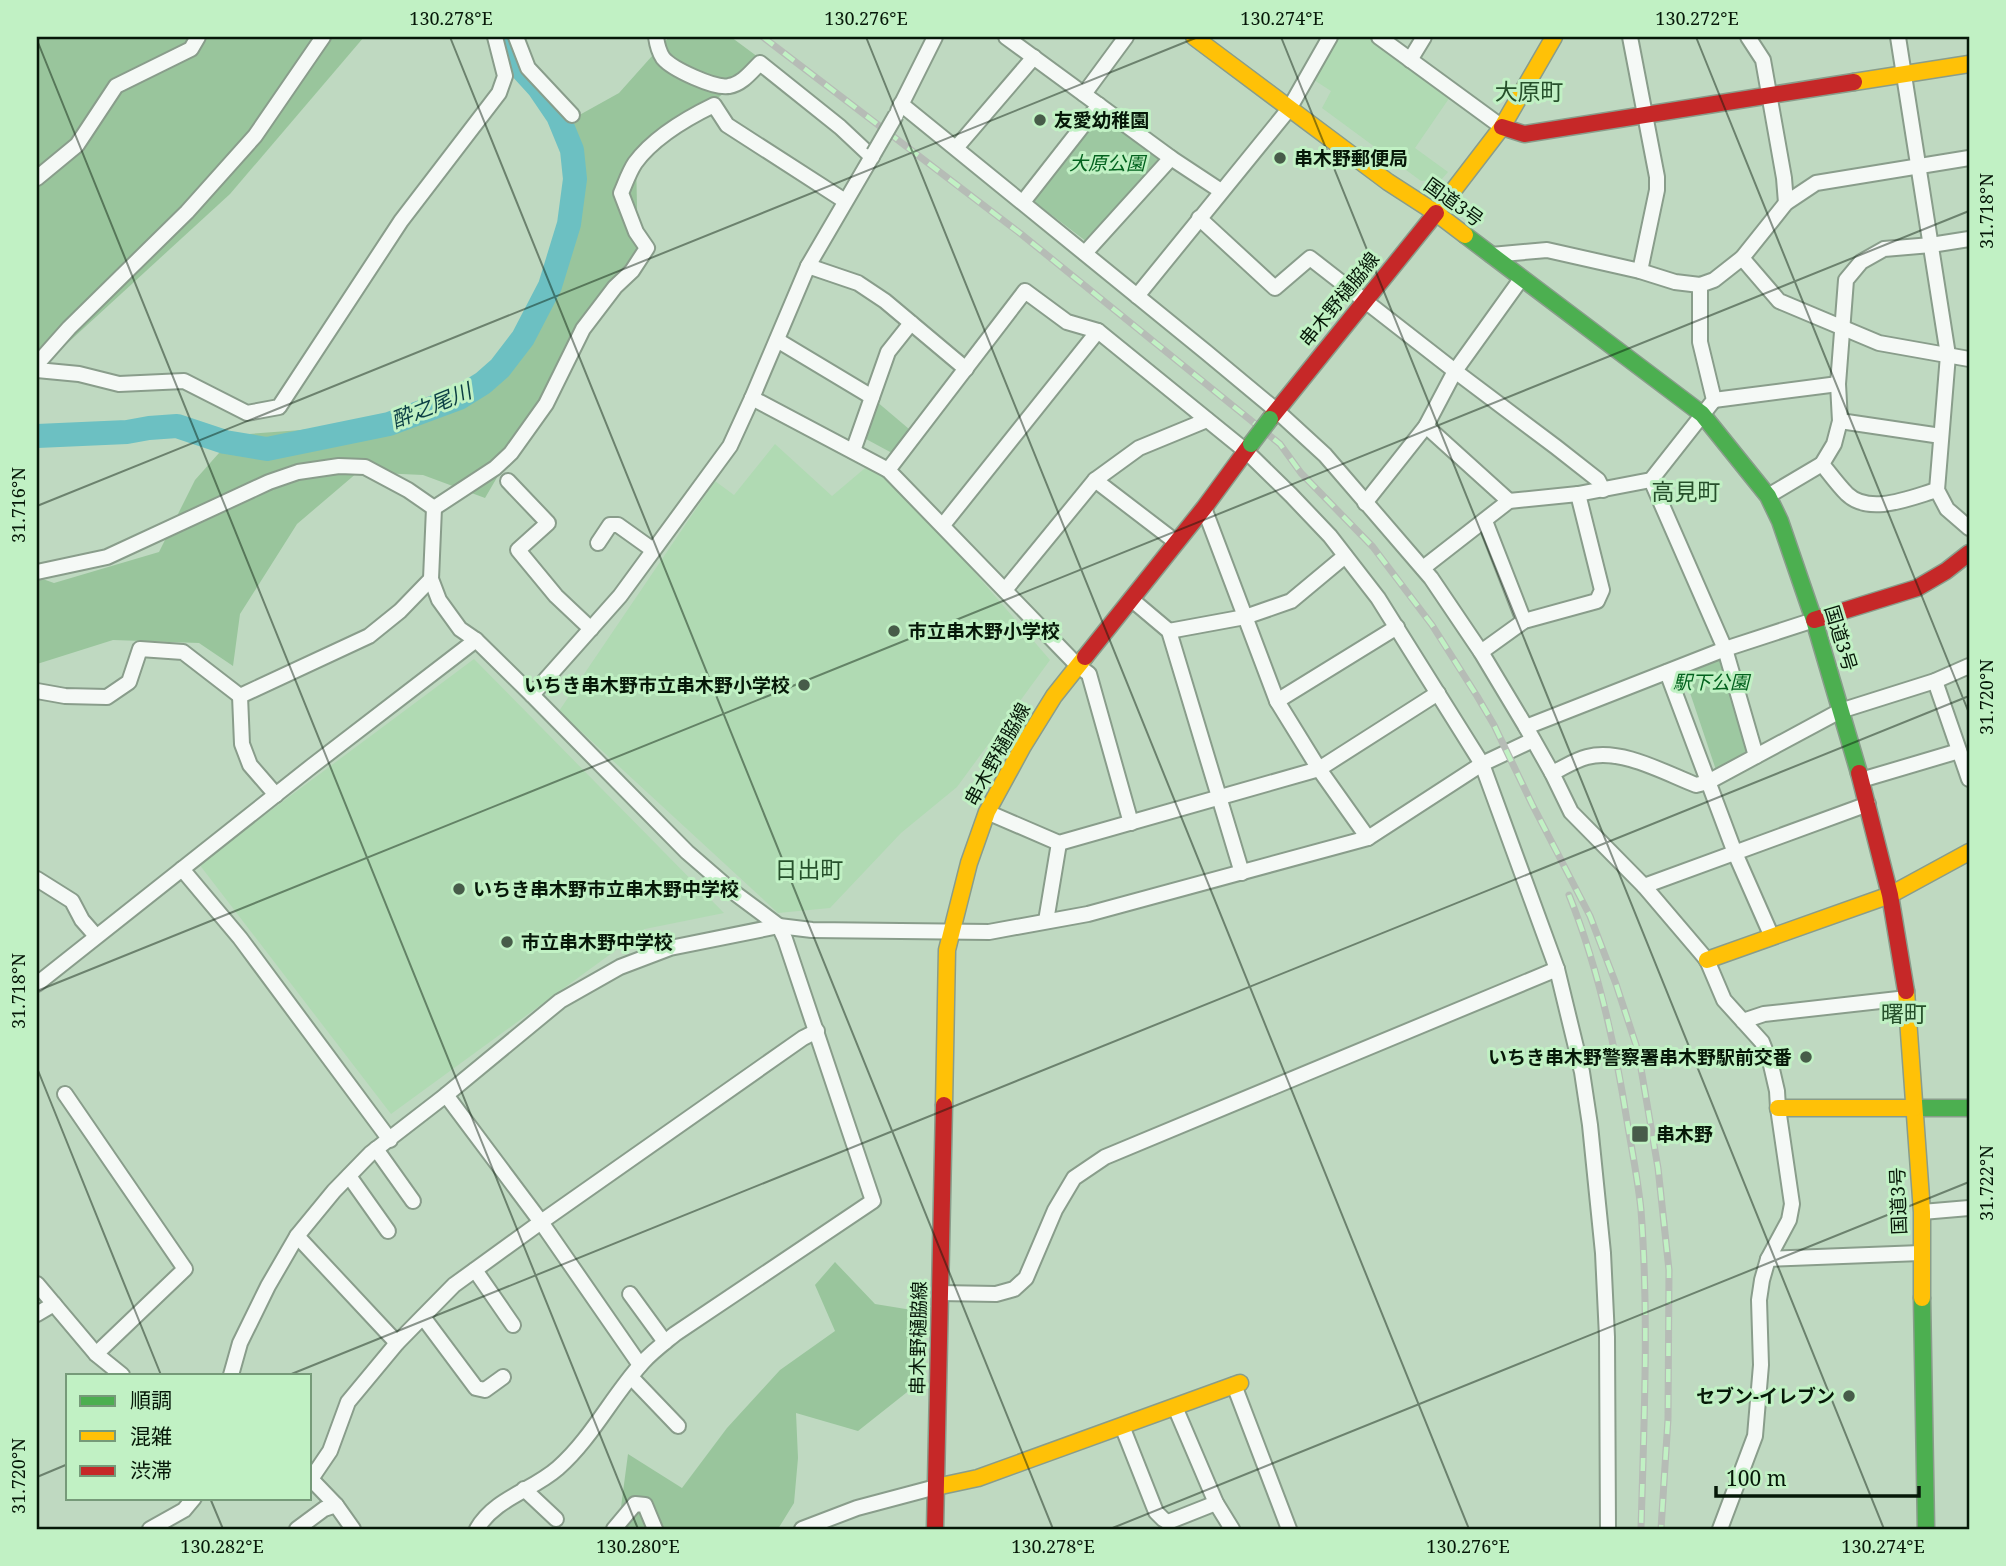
<svg xmlns="http://www.w3.org/2000/svg" width="2006" height="1566" font-family="'Noto Serif','Noto Sans JP',serif">
  <style>
    .built { fill: #b0dab3 }
    .green { fill: #9dc8a1 }
    .forest { fill: #99c59c }
    .lines { fill: none; stroke-linecap: round; stroke-linejoin: round }
    .river { stroke: #6cc0c2; stroke-width: 24 }
    .street-casing { stroke: #899d8b; stroke-width: 18 }
    .fast-casing { stroke: #899d8b; stroke-width: 19 }
    .slow-casing { stroke: #899d8b; stroke-width: 19 }
    .jam-casing { stroke: #899d8b; stroke-width: 19 }
    .street { stroke: #f5f9f6; stroke-width: 14 }
    .fast { stroke: #4caf50; stroke-width: 16 }
    .slow { stroke: #ffc107; stroke-width: 16 }
    .jam { stroke: #c62828; stroke-width: 16 }
    .rail-casing { stroke: #b6bcb6; stroke-width: 7 }
    .rail { stroke: #c1f1c4; stroke-width: 4.5; stroke-dasharray: 13; stroke-linecap: butt }
    .street-bridge-casing { stroke: #899d8b; stroke-width: 18; stroke-linecap: butt }
    .fast-bridge-casing { stroke: #899d8b; stroke-width: 19; stroke-linecap: butt }
    .street-bridge { stroke: #f5f9f6; stroke-width: 14 }
    .fast-bridge { stroke: #4caf50; stroke-width: 16 }
    .ticks { fill: none; stroke: #061808; stroke-width: 2; stroke-opacity: 0.45 }
    .poi-dot { fill: #475c49; stroke: #c1f1c4; stroke-width: 2.5 }
    .labels { text-anchor: middle; dominant-baseline: central; stroke-width: 6; stroke-linejoin: round; paint-order: stroke }
    .poi-label { font-size: 19px; font-weight: bold; fill: #061808; stroke: #c1f1c4; text-anchor: start }
    .park-label { font-size: 19px; font-style: italic; fill: #02621e; stroke: #c1f1c4 }
    .street-label { font-size: 19px; fill: #061808; stroke: #c1f1c4 }
    .water-label { font-size: 21px; font-style: italic; fill: #0b3e44; stroke: #c1f1c4 }
    .quarter-label { font-size: 23px; fill: #26502b; stroke: #c1f1c4 }
    .neatline { fill: none; stroke: #061808; stroke-width: 2.5 }
    .ticks-label { font-size: 18px; text-anchor: middle; fill: #061808 }
  </style>
  <rect width="100%" height="100%" fill="#bfd9c1"/>
  <g class="built">
    <polygon points="1338,37 1370,37 1450,97 1415,148 1448,172 1441,180 1421,181 1322,108 1331,91 1314,80"/>
    <polygon points="775,444 832,496 871,463 907,494 1050,660 957,787 901,833 830,908 778,913 559,711 715,481 734,495"/>
    <polygon points="474,659 724,913 645,929 391,1114 199,864"/>
  </g>
  <g class="green">
    <polygon points="1099,112 1161,156 1087,242 1032,200"/>
    <polygon points="876,401 909,429 892,453 866,439"/>
    <polygon points="1715,651 1732,667 1755,746 1716,770 1681,666"/>
  </g>
  <g class="forest">
    <polygon points="37,37 364,37 230,194 37,371"/>
    <polygon points="669,37 731,37 762,60 734,86 636,157 638,257 572,349 485,498 423,475 358,472 297,524 240,614 233,666 199,643 113,640 37,664 37,577 54,583 159,552 195,480 235,435 301,430 455,411 505,374 557,288 571,167 537,94 574,118 619,93"/>
    <polygon points="835,1262 875,1304 918,1311 911,1389 858,1431 796,1413 798,1458 794,1503 778,1529 614,1529 621,1507 628,1454 682,1488 727,1428 780,1370 835,1331 815,1285"/>
  </g>
  <g class="lines">
    <polyline class="river" points="37,436 127,432 149,428 177,426 225,442 267,449 389,424 459,398 483,383 500,368 523,338 550,286 569,224 575,179 572,150 558,116 539,88 518,65 507,37"/>
    <defs>
      <g id="street">
        <polyline points="516,37 528,68 572,115"/>
        <path d="M 656,37 C 657,44 659,52 663,58 C 672,69 715,89 729,86 C 742,84 751,72 760,63 L 840,127 L 872,157"/>
        <polyline points="1006,37 1171,158 1221,191"/>
        <polyline points="1379,37 1502,127"/>
        <polyline points="1630,37 1657,177 1657,190 1640,271"/>
        <polyline points="1748,37 1763,60 1784,178 1786,203"/>
        <polyline points="1898,37 1948,355 1937,490 1947,509 1969,528"/>
        <polyline points="1410,60 1424,37"/>
        <polyline points="1084,94 1126,37"/>
        <polyline points="901,104 1206,352 1277,411 1325,455 1431,578 1481,652 1526,727 1552,773 1571,812 1644,886 1707,960 1724,1000 1762,1042 1771,1065 1777,1091 1778,1108 1792,1204 1789,1220 1768,1259 1762,1280 1759,1300 1761,1365 1755,1436 1720,1529"/>
        <polyline points="898,111 935,37"/>
        <polyline points="956,148 1034,57"/>
        <polyline points="37,178 77,145 116,86 191,49 198,37"/>
        <polyline points="1023,202 1099,105"/>
        <polyline points="1199,218 1275,288 1310,258 1455,371 1556,447 1598,480 1603,490"/>
        <polyline points="1085,253 1171,158"/>
        <polyline points="1491,255 1547,250 1640,271 1675,282 1700,285 1714,280 1742,258 1786,203 1816,183 1969,158"/>
        <polyline points="1742,258 1779,301 1879,343 1969,359"/>
        <polyline points="808,266 858,283 885,301 966,369"/>
        <polyline points="1137,296 1289,109 1330,37"/>
        <polyline points="777,340 872,397"/>
        <polyline points="37,364 69,328 187,212 255,136 323,37"/>
        <polyline points="37,370 79,374 119,384 184,381 247,413 279,407 401,221 499,93 505,76 495,37"/>
        <polyline points="752,398 888,470 1077,665 1089,674 1131,823"/>
        <polyline points="1714,400 1838,384"/>
        <polyline points="1840,421 1941,436"/>
        <polyline points="1426,426 1509,501"/>
        <polyline points="853,451 888,352 911,323"/>
        <path d="M 1822,464 C 1830,474 1838,485 1847,494 C 1870,516 1912,497 1937,490"/>
        <polyline points="888,470 1025,291 1067,322 1098,331 1247,452 1291,495 1330,536 1378,598 1482,764 1557,969 1582,1072 1590,1125 1603,1253 1607,1337 1608,1529"/>
        <polyline points="1095,480 1176,542"/>
        <polyline points="1651,480 1725,649 1756,756"/>
        <polyline points="508,481 548,523 518,550 556,596 591,629"/>
        <polyline points="1768,496 1822,464 1834,444 1840,421 1838,384 1846,280 1861,262 1884,249 1931,245 1969,239"/>
        <polyline points="1365,503 1426,426 1455,371 1521,279"/>
        <path d="M 434,508 L 431,579 L 439,600 L 460,629 L 476,640 L 532,695 L 687,852 L 732,891 L 779,926 L 785,939 L 873,1201 L 675,1334 C 664,1343 652,1352 643,1362 C 612,1396 592,1438 558,1468 C 532,1491 495,1498 477,1529"/>
        <path d="M 434,508 L 495,468 L 511,453 L 546,404 L 583,329 L 615,287 L 632,271 L 647,248 L 636,232 L 621,193 C 625,184 629,172 635,163 C 654,137 685,119 714,105 L 727,125 L 845,201"/>
        <polyline points="1204,508 1277,701 1319,769 1368,838"/>
        <polyline points="1485,521 1524,621"/>
        <polyline points="943,525 1098,331"/>
        <polyline points="598,543 610,525 618,525 653,550"/>
        <polyline points="1423,568 1509,501 1578,494 1651,480 1714,400 1700,342 1700,285"/>
        <polyline points="37,572 107,557 269,482 298,472 339,466 365,467 408,490 434,508"/>
        <polyline points="1005,590 1095,480 1139,448 1207,420"/>
        <polyline points="1131,599 1169,631 1242,873"/>
        <polyline points="1169,631 1245,617 1291,601 1345,556"/>
        <polyline points="1481,652 1524,621 1597,601 1602,590 1578,494"/>
        <polyline points="1667,672 1735,853 1772,937"/>
        <polyline points="1935,681 1969,779"/>
        <polyline points="37,691 65,696 107,697 129,682 140,649 183,652 240,696 369,636 400,611 431,579"/>
        <polyline points="532,695 620,596 730,446 752,398 808,266 874,153"/>
        <polyline points="240,696 242,744 250,765 276,795"/>
        <polyline points="1277,701 1397,627"/>
        <polyline points="1526,727 1725,649 1814,620"/>
        <path d="M 1552,773 C 1563,768 1575,760 1587,757 C 1621,748 1663,772 1696,785 L 1708,782 L 1840,711 L 1935,681 L 1969,666"/>
        <polyline points="1861,780 1959,751"/>
        <polyline points="987,812 1059,843 1319,769 1438,693"/>
        <polyline points="182,869 240,938 390,1140"/>
        <polyline points="37,879 72,901 82,920 96,936"/>
        <polyline points="1644,886 1868,804"/>
        <polyline points="1046,921 1059,843"/>
        <polyline points="37,984 312,766 476,640"/>
        <polyline points="1743,1021 1764,1014 1907,998"/>
        <polyline points="65,1094 185,1269 96,1354"/>
        <polyline points="446,1095 541,1222 640,1365"/>
        <polyline points="376,1149 413,1201"/>
        <polyline points="349,1176 388,1231"/>
        <polyline points="1922,1212 1969,1208"/>
        <polyline points="297,1236 397,1343"/>
        <polyline points="1768,1259 1921,1253"/>
        <polyline points="475,1270 513,1325"/>
        <polyline points="37,1284 96,1354 122,1375"/>
        <polyline points="940,1293 996,1294 1014,1289 1026,1278 1055,1210 1074,1178 1105,1157 1557,969"/>
        <polyline points="630,1294 665,1342"/>
        <polyline points="37,1314 54,1304"/>
        <polyline points="423,1317 476,1388 485,1390 503,1377"/>
        <polyline points="231,1375 240,1343 268,1286 297,1236 334,1191 371,1153 446,1095 560,1001 620,967 670,948 779,926 812,930 989,932 1088,914 1368,838 1482,764 1533,740"/>
        <polyline points="631,1377 678,1426"/>
        <polyline points="1234,1385 1289,1529"/>
        <polyline points="1175,1407 1216,1503 1232,1529"/>
        <polyline points="1122,1426 1156,1512 1163,1519 1168,1522 1216,1503"/>
        <polyline points="310,1478 336,1505 353,1529"/>
        <polyline points="311,1479 330,1451 348,1402 397,1343 454,1285 541,1222 803,1038 817,1031"/>
        <polyline points="524,1489 556,1519"/>
        <polyline points="150,1529 184,1510 194,1498"/>
        <polyline points="297,1529 324,1509 336,1505"/>
        <polyline points="614,1529 635,1504 645,1505 655,1529"/>
        <polyline points="802,1529 857,1508 936,1487"/>
      </g>
      <g id="fast">
        <polyline points="1465,235 1702,414 1768,496 1780,521 1814,620 1859,773"/>
        <polyline points="1914,1108 1969,1108"/>
        <polyline points="1922,1298 1926,1529"/>
      </g>
      <g id="slow">
        <polyline points="1194,37 1388,182 1436,213 1465,235"/>
        <polyline points="1854,82 1969,64"/>
        <polyline points="1436,213 1502,127 1554,37"/>
        <polyline points="1707,960 1890,895 1969,852"/>
        <polyline points="1906,991 1922,1212 1922,1298"/>
        <polyline points="944,1105 947,950 969,863 987,812 1023,746 1054,696 1085,657"/>
        <polyline points="1778,1108 1914,1108"/>
        <polyline points="936,1487 978,1478 1240,1383"/>
      </g>
      <g id="jam">
        <polyline points="1502,127 1524,134 1854,82"/>
        <polyline points="1270,419 1436,213"/>
        <polyline points="1814,620 1917,588 1946,571 1969,553"/>
        <polyline points="1085,657 1204,508 1251,444"/>
        <polyline points="1859,773 1890,895 1906,991"/>
        <polyline points="935,1529 944,1105"/>
      </g>
    </defs>
    <use href="#street" class="street-casing"/>
    <use href="#fast" class="fast-casing"/>
    <use href="#slow" class="slow-casing"/>
    <use href="#jam" class="jam-casing"/>
    <use href="#street" class="street"/>
    <use href="#fast" class="fast"/>
    <use href="#slow" class="slow"/>
    <use href="#jam" class="jam"/>
    <defs>
      <g id="rail">
        <polyline points="763,37 1021,234 1280,444 1301,473 1373,547 1432,625 1477,696 1494,725 1532,804 1590,916 1616,984 1638,1051 1658,1168 1669,1270 1668,1419 1661,1529"/>
        <path d="M 1569,895 C 1598,967 1615,1044 1627,1121 C 1632,1151 1638,1180 1641,1210 C 1649,1316 1644,1423 1641,1529"/>
      </g>
    </defs>
    <use href="#rail" class="rail-casing"/>
    <use href="#rail" class="rail"/>
    <defs>
      <polyline id="street-bridge" points="874,153 896,115"/>
      <polyline id="fast-bridge" points="1251,444 1270,419"/>
    </defs>
    <use href="#street-bridge" class="street-bridge-casing"/>
    <use href="#fast-bridge" class="fast-bridge-casing"/>
    <use href="#street-bridge" class="street-bridge"/>
    <use href="#fast-bridge" class="fast-bridge"/>
  </g>
  <path class="ticks" d="M 450,37 L 1053,1529M 866,37 L 1469,1529M 1281,37 L 1884,1529M 1696,37 L 1969,713M 37,40 L 638,1529M 37,506 L 1198,37M 37,991 L 1969,211M 37,1068 L 161,1375M 289,1375 L 1969,696M 37,1477 L 68,1464M 210,1498 L 223,1529M 1110,1529 L 1969,1182"/>
  <g class="poi-dot">
    <circle cx="1040" cy="120" r="7"/>
    <circle cx="1280" cy="158" r="7"/>
    <circle cx="894" cy="631" r="7"/>
    <circle cx="804" cy="685" r="7"/>
    <circle cx="459" cy="889" r="7"/>
    <circle cx="507" cy="942" r="7"/>
    <circle cx="1806" cy="1057" r="7"/>
    <rect x="1631" y="1125" width="18" height="18" rx="3.5"/>
    <circle cx="1849" cy="1396" r="7"/>
  </g>
  <g class="labels">
    <g class="poi-label">
      <text x="1054" y="120">友愛幼稚園</text>
      <text x="1294" y="158">串木野郵便局</text>
      <text x="908" y="631">市立串木野小学校</text>
      <text x="790" y="685" text-anchor="end">いちき串木野市立串木野小学校</text>
      <text x="473" y="889">いちき串木野市立串木野中学校</text>
      <text x="521" y="942">市立串木野中学校</text>
      <text x="1792" y="1057" text-anchor="end">いちき串木野警察署串木野駅前交番</text>
      <text x="1656" y="1134">串木野</text>
      <text x="1835" y="1396" text-anchor="end">セブン-イレブン</text>
    </g>
    <g class="park-label">
      <text x="1107" y="163">大原公園</text>
      <text x="1711" y="682">駅下公園</text>
    </g>
    <g class="street-label">
      <text transform="translate(1454 202) rotate(36)">国道3号</text>
      <text transform="translate(1339 299) rotate(-51)">串木野樋脇線</text>
      <text transform="translate(1841 638) rotate(73)">国道3号</text>
      <text transform="translate(997 754) rotate(-61)">串木野樋脇線</text>
      <text transform="translate(1898 1201) rotate(-92)">国道3号</text>
      <text transform="translate(918 1338) rotate(-89)">串木野樋脇線</text>
    </g>
    <g class="water-label">
      <text transform="translate(431 405) rotate(-22)">酔之尾川</text>
    </g>
    <g class="quarter-label">
      <text x="1529" y="91">大原町</text>
      <text x="1686" y="491">高見町</text>
      <text x="809" y="869">日出町</text>
      <text x="1904" y="1013">曙町</text>
    </g>
  </g>
  <rect width="2006" height="1566" fill="none" stroke="#c1f1c4" stroke-width="77"/>
  <rect x="66" y="1374" width="245" height="126" fill="#c1f1c4" stroke="#769a79" stroke-width="2"/>
  <rect x="80" y="1396" width="35" height="10" fill="#4caf50" stroke="#769a79" stroke-width="2"/>
  <text x="130" y="1408" font-size="21" fill="#061808">順調</text>
  <rect x="80" y="1431" width="35" height="10" fill="#ffc107" stroke="#769a79" stroke-width="2"/>
  <text x="130" y="1444" font-size="21" fill="#061808">混雑</text>
  <rect x="80" y="1466" width="35" height="10" fill="#c62828" stroke="#769a79" stroke-width="2"/>
  <text x="130" y="1478" font-size="21" fill="#061808">渋滞</text>
  <path d="M1716 1486v10h203v-10" fill="none" stroke="#061808" stroke-width="3.5"/>
  <text x="1726" y="1486" font-size="21" fill="#061808" stroke="#c1f1c4" stroke-width="5" paint-order="stroke">100 m</text>
  <rect x="38" y="38" width="1930" height="1490" class="neatline"/>
  <g class="ticks-label">
    <text x="451" y="25">130.278°E</text>
    <text x="866" y="25">130.276°E</text>
    <text x="1282" y="25">130.274°E</text>
    <text x="1697" y="25">130.272°E</text>
    <text transform="translate(1987 211) rotate(-90)" y="6">31.718°N</text>
    <text transform="translate(19 505) rotate(-90)" y="6">31.716°N</text>
    <text transform="translate(1987 697) rotate(-90)" y="6">31.720°N</text>
    <text transform="translate(19 991) rotate(-90)" y="6">31.718°N</text>
    <text transform="translate(1987 1183) rotate(-90)" y="6">31.722°N</text>
    <text transform="translate(19 1476) rotate(-90)" y="6">31.720°N</text>
    <text x="222" y="1553">130.282°E</text>
    <text x="638" y="1553">130.280°E</text>
    <text x="1053" y="1553">130.278°E</text>
    <text x="1468" y="1553">130.276°E</text>
    <text x="1883" y="1553">130.274°E</text>
  </g>
</svg>
